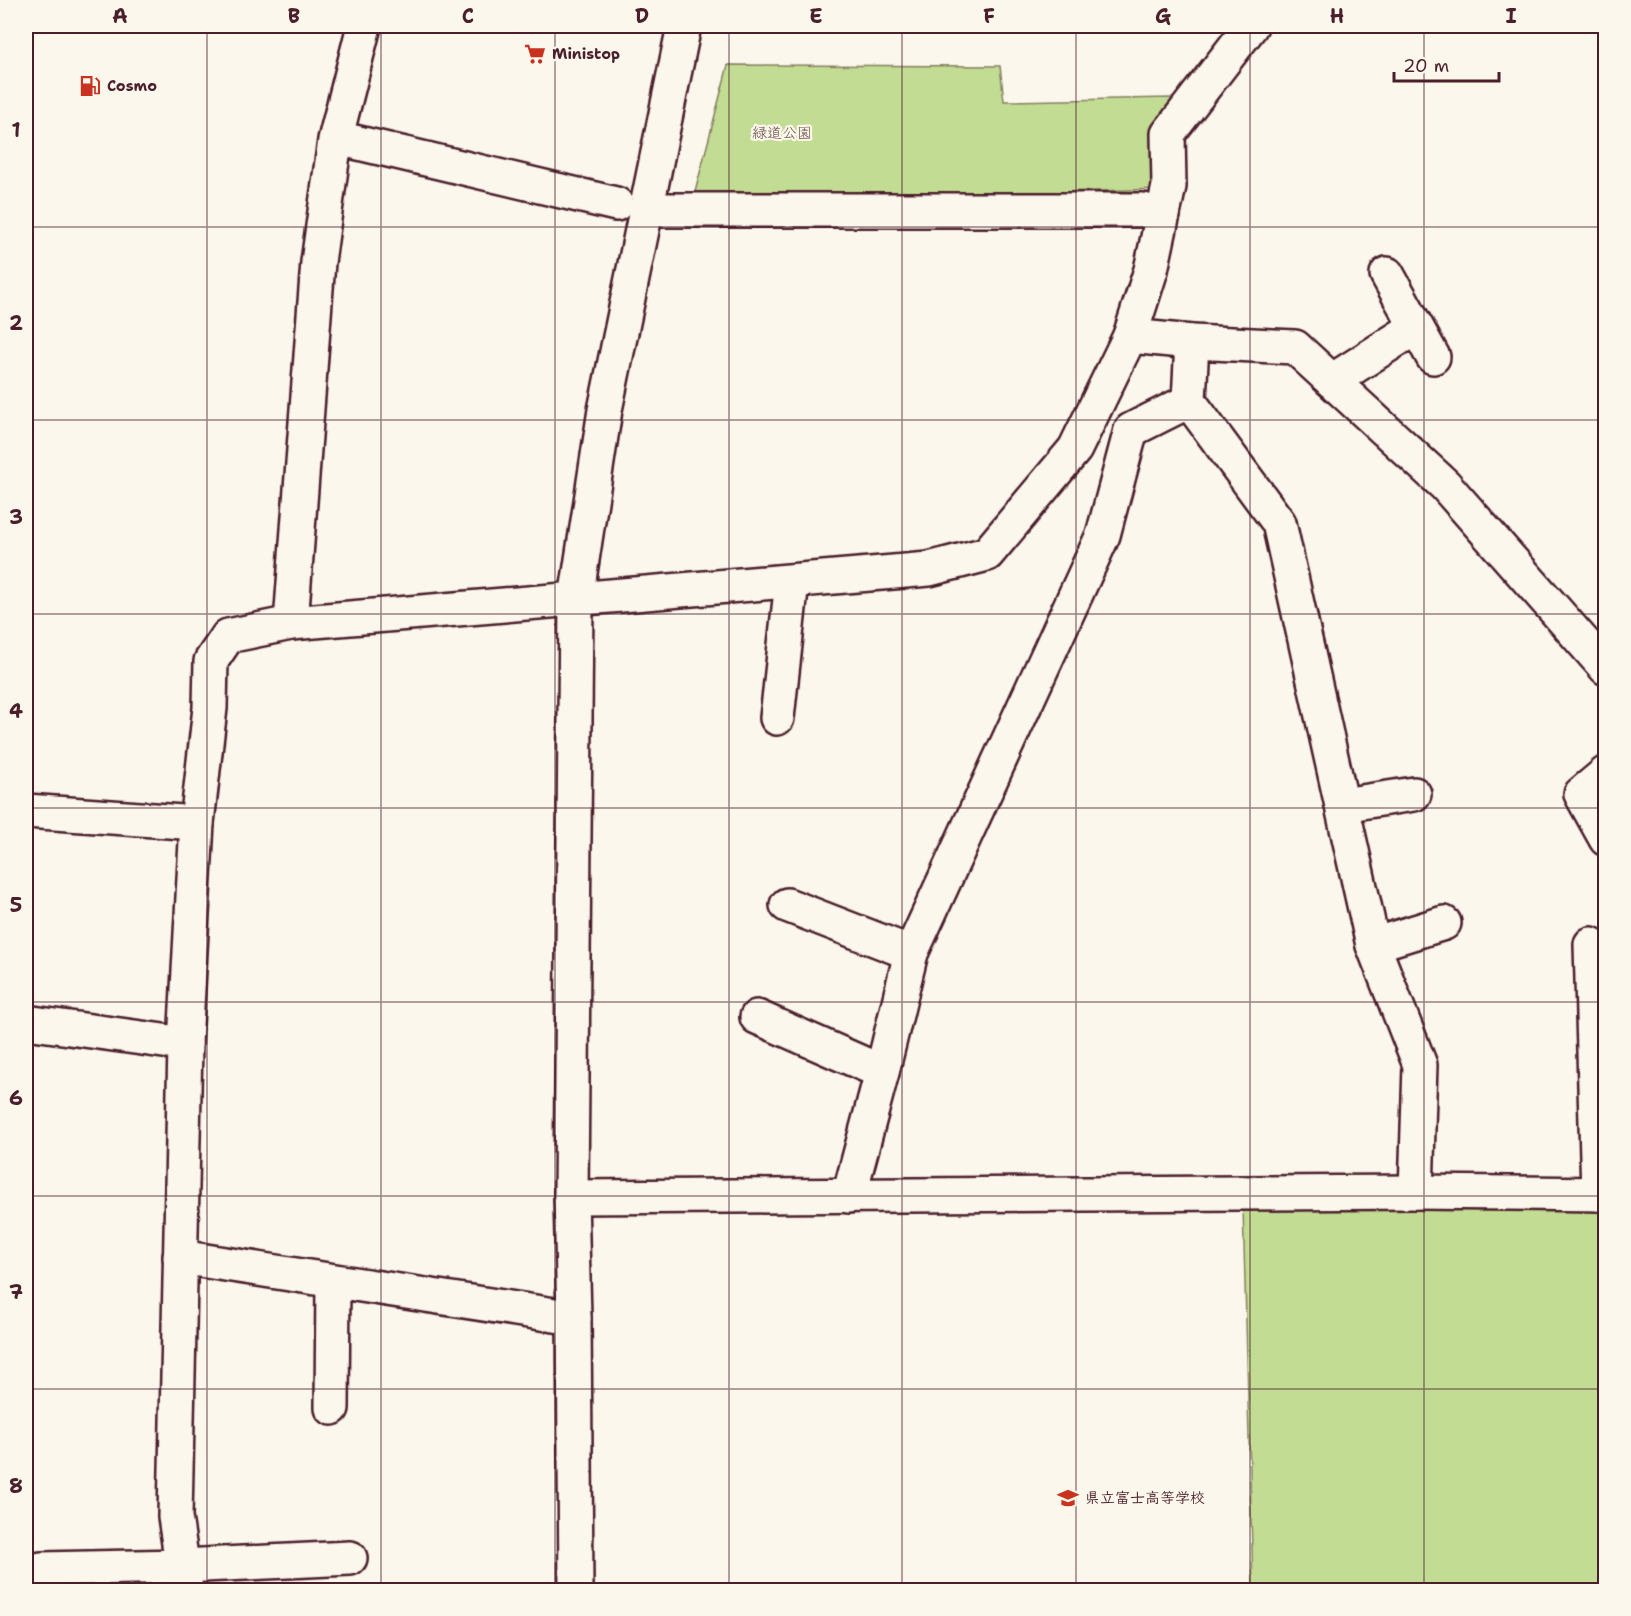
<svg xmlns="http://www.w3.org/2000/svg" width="1631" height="1616" font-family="'Shantell Sans','Klee One',sans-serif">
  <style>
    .green { fill: #c2dc93; stroke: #867e5f; stroke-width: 1.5 }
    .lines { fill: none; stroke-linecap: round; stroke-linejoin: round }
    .minor-casing { stroke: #4a1f2b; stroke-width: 38 }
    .minor { stroke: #fbf7ec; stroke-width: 33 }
    .grid { fill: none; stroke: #4a1f2b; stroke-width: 1.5; stroke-opacity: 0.55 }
    .labels { text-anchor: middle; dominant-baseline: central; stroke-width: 4.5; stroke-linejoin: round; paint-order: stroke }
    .poi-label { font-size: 15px; font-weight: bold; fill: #4a1f2b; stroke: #fbf7ec; text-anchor: start }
    .park-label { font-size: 15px; fill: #684e45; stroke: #fbf7ec }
    .neatline { fill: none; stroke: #4a1f2b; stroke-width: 2 }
    .grid-label { font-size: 20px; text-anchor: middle; font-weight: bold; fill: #4a1f2b }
  </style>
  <rect width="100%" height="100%" fill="#fbf7ec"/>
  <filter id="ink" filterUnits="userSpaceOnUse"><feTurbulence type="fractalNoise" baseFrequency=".0167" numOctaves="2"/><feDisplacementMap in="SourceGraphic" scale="12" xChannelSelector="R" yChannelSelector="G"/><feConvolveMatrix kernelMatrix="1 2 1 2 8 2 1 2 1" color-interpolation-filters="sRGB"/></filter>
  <g filter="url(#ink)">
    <g class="green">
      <polygon points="728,65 1000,66 1004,101 1173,98 1162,189 708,202 695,192"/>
      <polygon points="1243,1206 1605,1210 1605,1590 1253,1590"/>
    </g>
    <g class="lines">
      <defs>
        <g id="minor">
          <polyline points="346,140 616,204"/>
          <polyline points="645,210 1143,210 1163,215"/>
          <polyline points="1387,274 1433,357"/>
          <polyline points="1130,336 1192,342 1295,347 1445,485 1606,668"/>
          <polyline points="1192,342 1189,401 1279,523 1373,945 1420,1065 1416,1192"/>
          <polyline points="1332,381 1416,327"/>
          <polyline points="291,623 318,262 335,140 364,26"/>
          <polyline points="777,718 792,581"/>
          <polyline points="1606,773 1581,794 1606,839"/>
          <polyline points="1342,805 1414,794"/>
          <polyline points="26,811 197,823"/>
          <polyline points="787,905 911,953"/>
          <polyline points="1591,944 1598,1194"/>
          <polyline points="1373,945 1444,923"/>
          <polyline points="757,1017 882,1072 849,1196"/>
          <polyline points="26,1022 185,1044"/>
          <polyline points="882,1072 911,953 1103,535 1131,430 1189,401"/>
          <polyline points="571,1197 1416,1192 1606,1194"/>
          <polyline points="180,1257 574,1318"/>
          <polyline points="332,1408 333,1281"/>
          <polyline points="41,1569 182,1566 350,1558"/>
          <polyline points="186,1590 175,1517 185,1044 197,823 210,708 211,661 228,636 291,623 929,569 987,554 1075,449 1130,336 1151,270 1169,186 1168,134 1251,26"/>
          <polyline points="576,1590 574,1318 571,1197 576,599 605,410 684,26"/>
        </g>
      </defs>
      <use href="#minor" class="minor-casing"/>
      <use href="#minor" class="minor"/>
    </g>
  </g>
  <path class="grid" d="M 207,26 L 207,1590M 381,26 L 381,1590M 555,26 L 555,1590M 729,26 L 729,1590M 902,26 L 902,1590M 1076,26 L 1076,1590M 1250,26 L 1250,1590M 1424,26 L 1424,1590M 26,227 L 1606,227M 26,420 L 1606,420M 26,614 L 1606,614M 26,808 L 1606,808M 26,1002 L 1606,1002M 26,1196 L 1606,1196M 26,1389 L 1606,1389"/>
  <defs>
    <symbol id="supermarket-bare" viewBox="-9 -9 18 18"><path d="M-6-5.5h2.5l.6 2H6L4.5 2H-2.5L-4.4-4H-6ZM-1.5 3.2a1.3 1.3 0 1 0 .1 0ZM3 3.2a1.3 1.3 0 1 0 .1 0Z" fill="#c8321e" stroke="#fbf7ec" stroke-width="2.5" paint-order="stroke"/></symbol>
    <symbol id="fuel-bare" viewBox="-9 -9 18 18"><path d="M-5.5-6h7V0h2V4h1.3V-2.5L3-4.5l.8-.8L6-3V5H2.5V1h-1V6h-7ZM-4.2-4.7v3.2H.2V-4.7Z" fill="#c8321e" stroke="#fbf7ec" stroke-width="2.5" paint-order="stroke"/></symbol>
    <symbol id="school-bare" viewBox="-9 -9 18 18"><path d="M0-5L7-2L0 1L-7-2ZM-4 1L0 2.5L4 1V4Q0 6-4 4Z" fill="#c8321e" stroke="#fbf7ec" stroke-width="2.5" paint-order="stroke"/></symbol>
  </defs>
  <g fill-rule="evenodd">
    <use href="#supermarket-bare" x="520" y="39" width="30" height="30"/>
    <use href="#fuel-bare" x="75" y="71" width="30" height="30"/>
    <use href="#school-bare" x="1053" y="1483" width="30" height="30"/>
  </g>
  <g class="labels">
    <g class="poi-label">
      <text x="552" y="54">Ministop</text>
      <text x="107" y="86">Cosmo</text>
      <text x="1085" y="1498">県立富士高等学校</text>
    </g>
    <g class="park-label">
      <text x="782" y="133">緑道公園</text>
    </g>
  </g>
  <rect width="1631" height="1616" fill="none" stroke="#fbf7ec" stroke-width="66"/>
  <path d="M1394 72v9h105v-9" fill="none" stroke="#4a1f2b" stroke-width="3"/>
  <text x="1403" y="72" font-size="18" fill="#4a1f2b" stroke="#fbf7ec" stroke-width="4.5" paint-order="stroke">20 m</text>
  <rect x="33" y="33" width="1565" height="1550" class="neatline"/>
  <g class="grid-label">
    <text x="120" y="23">A</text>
    <text x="294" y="23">B</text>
    <text x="468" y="23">C</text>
    <text x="642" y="23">D</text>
    <text x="816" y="23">E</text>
    <text x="989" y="23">F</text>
    <text x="1163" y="23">G</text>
    <text x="1337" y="23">H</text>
    <text x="1511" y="23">I</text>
    <text x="16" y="137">1</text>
    <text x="16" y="330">2</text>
    <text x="16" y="524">3</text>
    <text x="16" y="718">4</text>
    <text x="16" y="912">5</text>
    <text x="16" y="1105">6</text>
    <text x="16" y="1299">7</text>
    <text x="16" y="1493">8</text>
  </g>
</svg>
